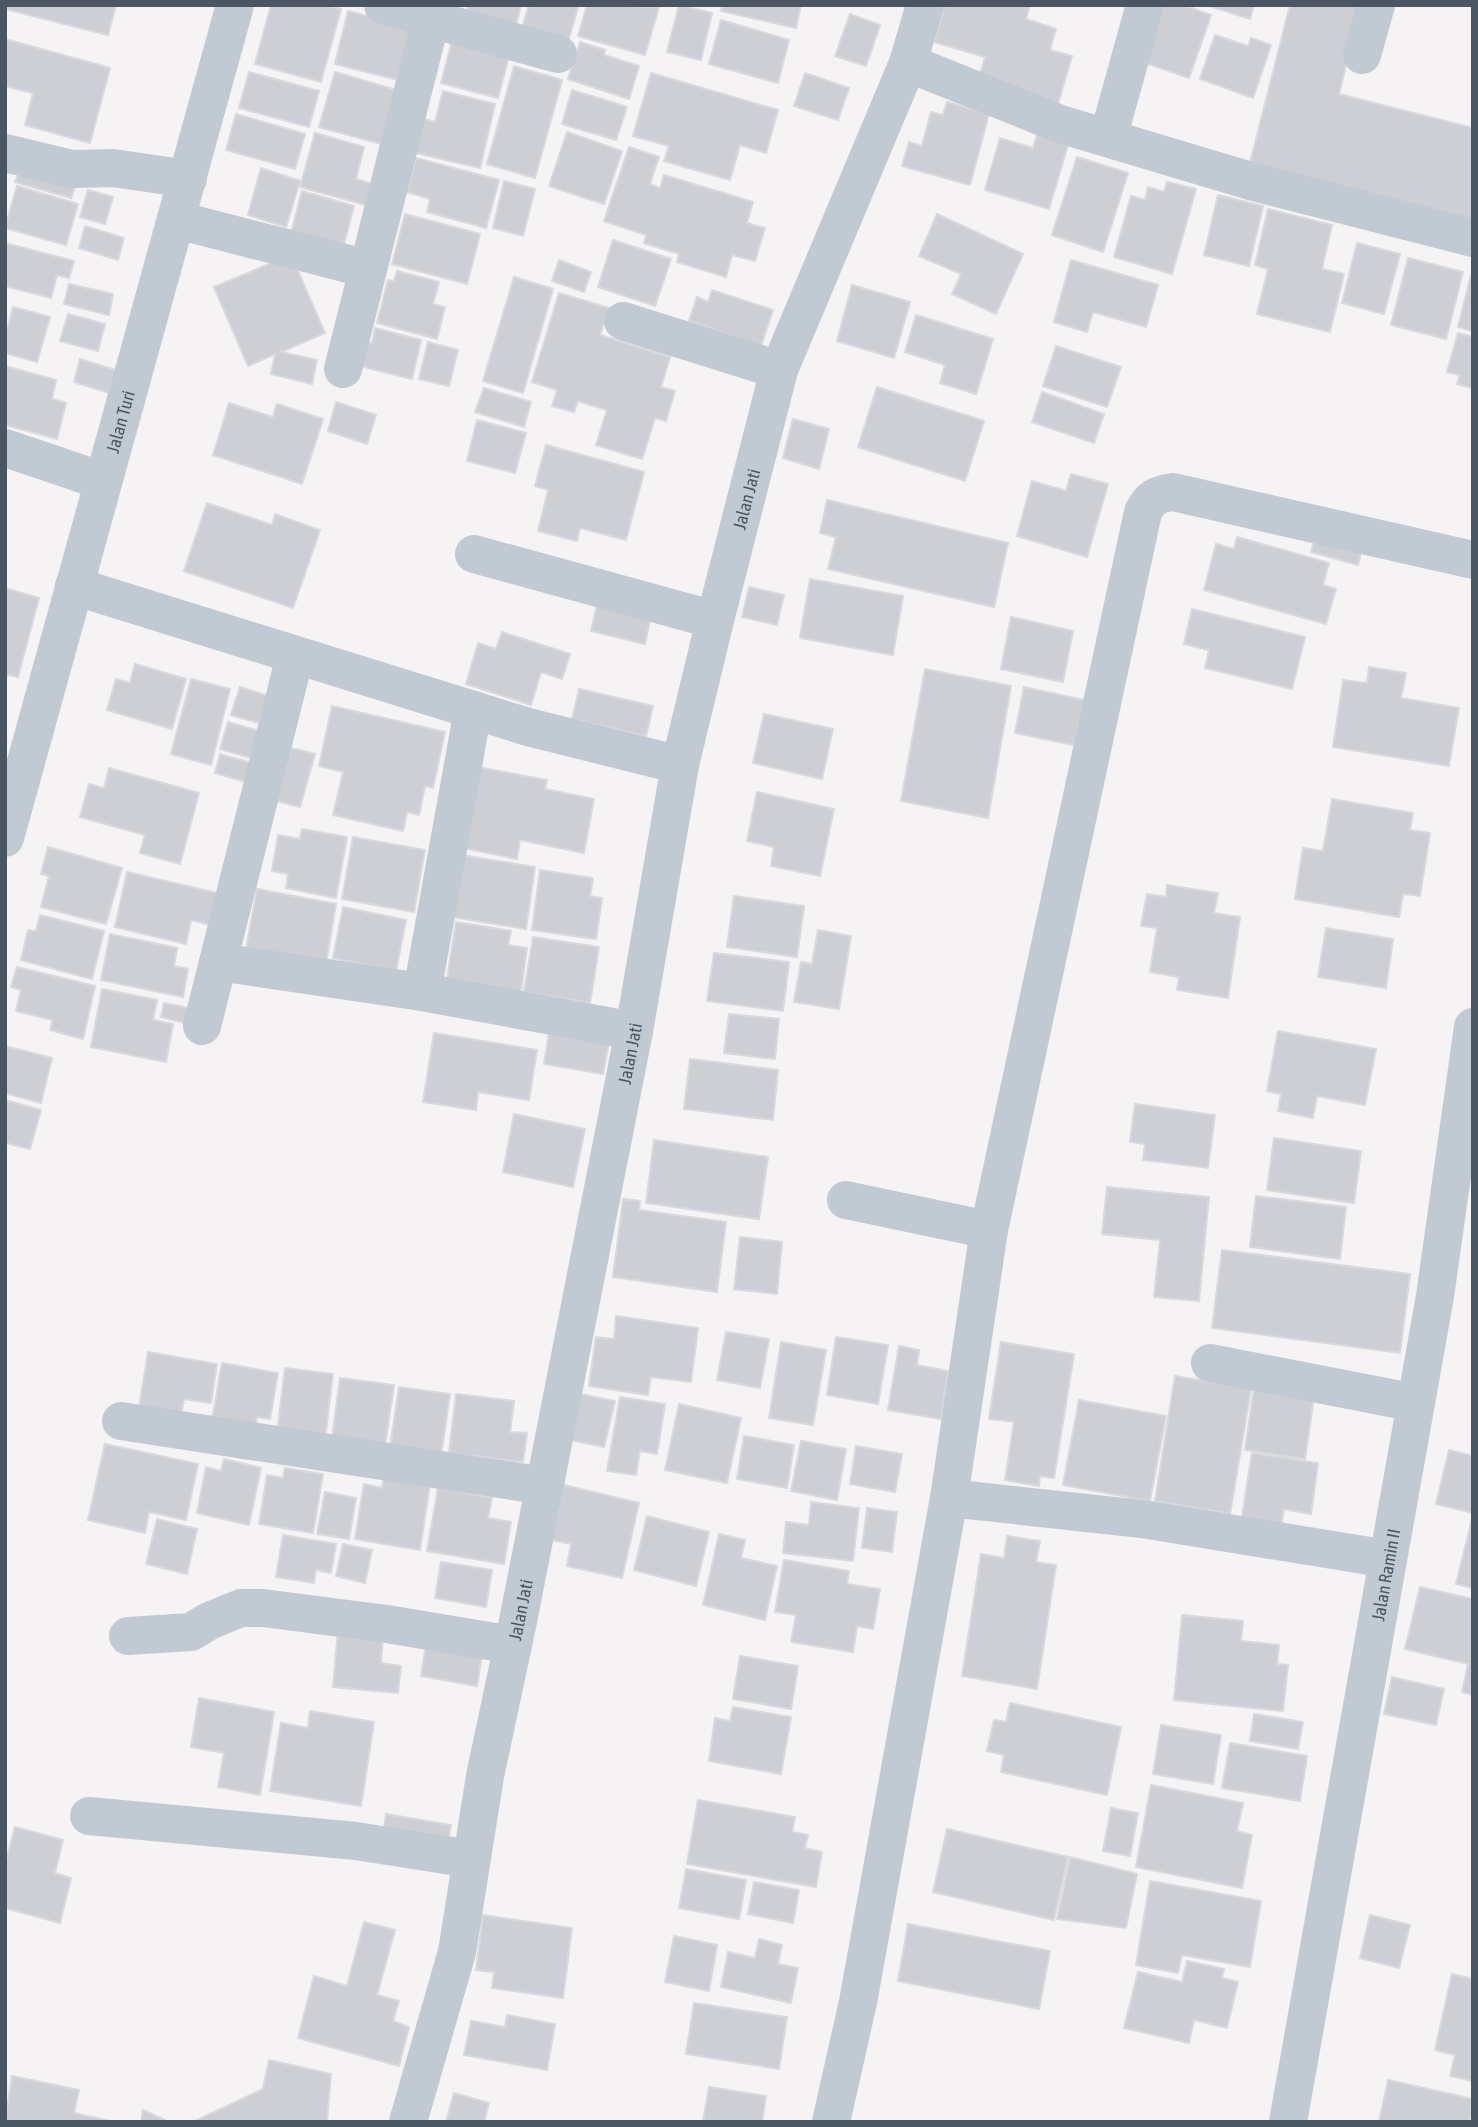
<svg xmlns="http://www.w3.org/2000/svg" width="1478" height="2127" font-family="'Asap Condensed',sans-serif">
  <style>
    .building { fill: #cdcfd5; stroke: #d7d9de; stroke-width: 2 }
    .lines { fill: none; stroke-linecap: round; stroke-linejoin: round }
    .minor { stroke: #c1cad2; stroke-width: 38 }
    .labels { text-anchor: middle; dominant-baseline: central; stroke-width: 5; stroke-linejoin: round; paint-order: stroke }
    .street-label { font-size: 18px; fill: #4a5661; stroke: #fff }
  </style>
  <rect width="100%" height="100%" fill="#f5f3f3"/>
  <g class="building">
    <polygon points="5,5 116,5 108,35 5,9"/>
    <polygon points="271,5 326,5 341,9 321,82 255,64"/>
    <polygon points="468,5 521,5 516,26 466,14"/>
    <polygon points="529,5 579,5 568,41 522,28"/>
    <polygon points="587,5 659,7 645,55 578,36"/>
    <polygon points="679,5 712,13 701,60 667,52"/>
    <polygon points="722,5 801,5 796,28 721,11"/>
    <polygon points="945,5 1030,5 1026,19 1056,29 1050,50 1072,56 1057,107 978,82 985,57 934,42"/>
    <polygon points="1165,5 1184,5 1211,15 1189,78 1145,63"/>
    <polygon points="1206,5 1254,5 1250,19"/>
    <polygon points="1290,5 1361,5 1339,94 1473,128 1473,220 1250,163"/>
    <polygon points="348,11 411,27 398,80 335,64"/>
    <polygon points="850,14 880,25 866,66 835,56"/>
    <polygon points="721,20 789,40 778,83 709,64"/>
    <polygon points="1215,35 1248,46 1251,38 1271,45 1253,98 1200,79"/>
    <polygon points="5,39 110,68 90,143 25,125 33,93 5,86"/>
    <polygon points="452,41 509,56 498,98 441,83"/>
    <polygon points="580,42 605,50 604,55 639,66 629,99 568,79"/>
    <polygon points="514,66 562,80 535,178 487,164"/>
    <polygon points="249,72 319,91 309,127 239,108"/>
    <polygon points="335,72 396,90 381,144 319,127"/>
    <polygon points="651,73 778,110 766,153 740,145 730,180 664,161 669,146 633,136"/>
    <polygon points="805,73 849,88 838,120 794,106"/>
    <polygon points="572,90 627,107 616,140 562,124"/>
    <polygon points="443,91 495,104 480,168 416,153 424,119 435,122"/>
    <polygon points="947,102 989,114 970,185 902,166 909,142 922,146 931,112 943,115"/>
    <polygon points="236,114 305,134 295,169 226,150"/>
    <polygon points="567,132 622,151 604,204 549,186"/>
    <polygon points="315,133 364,147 356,179 372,184 366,205 300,187"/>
    <polygon points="1037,135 1068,145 1049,209 985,190 1000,138 1033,148"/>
    <polygon points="629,147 659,157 650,184 660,188 664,175 753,202 747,223 765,228 755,261 732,255 726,277 677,262 679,254 644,243 646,235 604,221"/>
    <polygon points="1077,157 1128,173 1103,252 1052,235"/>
    <polygon points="416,158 499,180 486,228 427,212 430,199 407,192"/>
    <polygon points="23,163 79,176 71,198 15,182"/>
    <polygon points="261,168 300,181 286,227 248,215"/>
    <polygon points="504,181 535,189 523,236 493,228"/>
    <polygon points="1167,182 1196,189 1172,274 1114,257 1131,196 1145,200 1148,187 1164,192"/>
    <polygon points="17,186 78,204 66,245 5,228"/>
    <polygon points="88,190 113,197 105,224 80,217"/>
    <polygon points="302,191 354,206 341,255 289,241"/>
    <polygon points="1218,195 1263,206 1249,266 1204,255"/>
    <polygon points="1268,209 1332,225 1322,269 1344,274 1330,332 1257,314 1268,269 1255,265"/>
    <polygon points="405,214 480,234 467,284 392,264"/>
    <polygon points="937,214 1023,254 996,314 952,294 961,274 919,256"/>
    <polygon points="85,226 124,238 118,260 79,248"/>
    <polygon points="613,240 671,259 655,306 598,287"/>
    <polygon points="5,243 74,261 69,278 57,275 51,298 5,286"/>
    <polygon points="1357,243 1400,254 1384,314 1342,303"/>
    <polygon points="291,255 325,333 281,352 317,360 312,384 271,374 275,354 248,366 214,287"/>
    <polygon points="1408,258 1463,272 1446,339 1391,325"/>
    <polygon points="559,260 591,272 584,292 552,281"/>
    <polygon points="1071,260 1158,285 1146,327 1093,312 1087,332 1054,322"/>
    <polygon points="397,271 439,282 433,304 445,307 437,339 377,323 388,280 394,281"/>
    <polygon points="1471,275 1473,275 1473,331 1458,327"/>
    <polygon points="514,277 553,289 523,393 483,381"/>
    <polygon points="69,284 113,294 109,315 64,304"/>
    <polygon points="852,285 910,302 894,358 837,341"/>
    <polygon points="712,290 773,310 761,346 689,321 697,297 708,302"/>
    <polygon points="559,293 609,308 600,335 670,357 661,387 675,391 666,421 655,418 642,459 596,445 607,410 578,401 574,412 552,406 557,390 532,382"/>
    <polygon points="13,307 50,317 37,362 5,353 5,326 8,327"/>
    <polygon points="68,314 105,324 98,351 60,341"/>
    <polygon points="916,315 993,339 976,394 940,383 945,365 905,352"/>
    <polygon points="375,328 421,340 412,379 360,366 366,342 372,343"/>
    <polygon points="1458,333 1473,337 1473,388 1457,384 1460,375 1447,372"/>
    <polygon points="428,342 458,350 449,386 419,379"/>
    <polygon points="1056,346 1121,367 1107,407 1043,386"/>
    <polygon points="80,359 115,370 109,393 74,382"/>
    <polygon points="5,366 56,380 52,399 66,403 57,439 5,425"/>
    <polygon points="877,387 984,421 965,481 858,447"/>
    <polygon points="484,388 531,402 524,427 475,412"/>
    <polygon points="1042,392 1104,414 1094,443 1032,422"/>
    <polygon points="336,402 376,415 367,444 328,431"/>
    <polygon points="229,403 273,417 277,404 323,419 302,484 213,455"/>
    <polygon points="793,419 829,429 819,469 783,458"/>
    <polygon points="477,420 526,433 515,473 467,461"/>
    <polygon points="546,445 644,472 626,540 580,528 577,541 538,531 548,490 535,486"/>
    <polygon points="1071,474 1108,484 1087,557 1017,536 1032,481 1066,491"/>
    <polygon points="827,500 1008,543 994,607 828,569 836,537 820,533"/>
    <polygon points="207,503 272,525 275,514 320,530 293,608 184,571"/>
    <polygon points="1318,527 1364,540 1358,565 1311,552"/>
    <polygon points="1237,537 1329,563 1323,585 1336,589 1326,624 1204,590 1216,544 1234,549"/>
    <polygon points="810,579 903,596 893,655 800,638"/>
    <polygon points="749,587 784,595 777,625 742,617"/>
    <polygon points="5,588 39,598 18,677 5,674"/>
    <polygon points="599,595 653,607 645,644 591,631"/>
    <polygon points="1192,609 1305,637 1292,689 1205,668 1209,650 1184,644"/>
    <polygon points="1011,617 1073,631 1063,682 1001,669"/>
    <polygon points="502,632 570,654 562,679 541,672 531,705 466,684 478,643 496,649"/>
    <polygon points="135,664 186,679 172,729 107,710 116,679 130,683"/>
    <polygon points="1369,667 1406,673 1401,698 1459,708 1449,766 1333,747 1343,680 1367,683"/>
    <polygon points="925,669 1011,686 988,818 901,801"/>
    <polygon points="191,679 230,689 211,765 171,754"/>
    <polygon points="240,687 268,696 259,723 231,715"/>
    <polygon points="1024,687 1084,700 1074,745 1015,733"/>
    <polygon points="579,689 653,706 646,736 572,719"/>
    <polygon points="332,706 445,732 433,788 425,786 419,815 407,812 403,831 333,815 343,772 319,766"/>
    <polygon points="764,714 833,729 822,779 753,763"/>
    <polygon points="228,722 259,731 251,758 220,749"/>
    <polygon points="291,748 315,754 300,807 277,801"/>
    <polygon points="220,754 251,763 246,782 215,773"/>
    <polygon points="478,767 547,780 545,789 594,799 584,853 520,840 517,859 463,848"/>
    <polygon points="109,768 199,793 180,864 140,853 145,835 80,817 89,784 104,788"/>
    <polygon points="757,792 834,809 820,876 771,866 774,847 747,841"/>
    <polygon points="1332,799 1413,813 1410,830 1430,833 1420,896 1403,894 1399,917 1295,899 1303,848 1323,851"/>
    <polygon points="302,829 347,837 336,898 286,888 288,874 272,871 278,835 300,839"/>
    <polygon points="353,837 425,850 414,912 342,899"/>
    <polygon points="48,847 122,868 106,924 41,907 49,876 41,874"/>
    <polygon points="461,855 535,867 526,929 452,917"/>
    <polygon points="540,870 593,878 590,896 602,898 596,939 532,930"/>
    <polygon points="127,872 217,893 210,925 191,920 186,944 115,927"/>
    <polygon points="1167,885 1218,893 1214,913 1240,917 1228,998 1177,990 1179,977 1150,972 1157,928 1141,926 1147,894 1166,897"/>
    <polygon points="257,889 336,904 326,964 246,949"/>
    <polygon points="734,896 804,906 797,957 727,947"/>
    <polygon points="343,907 406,920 396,971 333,958"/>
    <polygon points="40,915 104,931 92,979 21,960 28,930 36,931"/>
    <polygon points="456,922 511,931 508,945 527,948 520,997 446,985"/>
    <polygon points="1326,928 1393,939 1386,988 1318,977"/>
    <polygon points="818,930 851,936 839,1009 794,1002 801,962 812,964"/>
    <polygon points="110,934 177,948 174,966 188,969 183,997 101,980"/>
    <polygon points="533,937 599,947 590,1003 524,992"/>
    <polygon points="714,953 789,962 783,1011 707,1001"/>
    <polygon points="17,967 95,986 83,1039 50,1030 53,1020 16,1011 21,990 11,987"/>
    <polygon points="102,989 157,1000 153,1020 173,1024 166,1062 91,1047"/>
    <polygon points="164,1003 189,1008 185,1023 161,1017"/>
    <polygon points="729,1014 779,1019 775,1059 724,1053"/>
    <polygon points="550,1026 610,1037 603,1074 544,1064"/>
    <polygon points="1278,1031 1376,1049 1365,1105 1317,1096 1313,1118 1278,1111 1281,1094 1267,1091"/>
    <polygon points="434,1033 537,1050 529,1100 478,1092 476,1110 423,1102"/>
    <polygon points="5,1046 52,1058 41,1103 5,1093"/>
    <polygon points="690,1059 778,1070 773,1120 684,1109"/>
    <polygon points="5,1100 41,1110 30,1149 5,1143"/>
    <polygon points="1135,1104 1215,1115 1208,1168 1143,1160 1145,1144 1130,1142"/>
    <polygon points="514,1114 585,1129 573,1187 503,1172"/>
    <polygon points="1274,1138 1361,1151 1354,1203 1267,1190"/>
    <polygon points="654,1140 768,1157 759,1219 646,1203"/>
    <polygon points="1107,1187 1209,1197 1199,1301 1154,1297 1160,1240 1102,1234"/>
    <polygon points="1256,1196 1346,1207 1340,1259 1250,1247"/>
    <polygon points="623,1199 640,1201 639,1210 726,1222 717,1292 613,1277"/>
    <polygon points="740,1237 782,1242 777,1294 734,1289"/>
    <polygon points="1222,1250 1410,1274 1400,1353 1212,1328"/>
    <polygon points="616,1316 698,1328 691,1382 651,1377 648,1395 589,1386 596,1337 614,1339"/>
    <polygon points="726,1332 769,1339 760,1388 717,1380"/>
    <polygon points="836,1337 888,1345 878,1404 827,1395"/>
    <polygon points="781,1342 826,1350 813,1425 769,1418"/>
    <polygon points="1001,1342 1074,1354 1054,1478 1040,1476 1039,1486 1005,1480 1014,1422 989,1419"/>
    <polygon points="899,1346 919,1350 917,1365 948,1371 941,1419 888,1410"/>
    <polygon points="148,1352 217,1364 211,1403 184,1399 180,1421 139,1408"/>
    <polygon points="222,1363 278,1373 270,1419 257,1417 255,1428 212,1420"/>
    <polygon points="285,1368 333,1374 325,1439 277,1433"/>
    <polygon points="1175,1376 1251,1389 1230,1514 1155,1501"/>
    <polygon points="340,1378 394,1385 385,1446 332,1439"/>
    <polygon points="1255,1381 1315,1390 1305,1459 1245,1450"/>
    <polygon points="399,1387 450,1394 441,1455 390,1447"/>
    <polygon points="456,1394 514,1401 510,1432 527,1433 523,1462 449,1453"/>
    <polygon points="580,1394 615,1401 604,1447 571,1440"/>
    <polygon points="620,1397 665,1404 657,1454 640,1451 636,1475 607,1471"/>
    <polygon points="1079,1400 1166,1416 1150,1501 1063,1485"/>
    <polygon points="679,1404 741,1418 727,1483 665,1470"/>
    <polygon points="744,1436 794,1445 787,1488 737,1479"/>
    <polygon points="801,1441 846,1449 837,1500 791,1491"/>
    <polygon points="105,1444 198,1464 186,1520 149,1512 145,1533 88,1520"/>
    <polygon points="856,1446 902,1454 895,1492 850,1484"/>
    <polygon points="1449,1450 1473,1456 1473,1513 1436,1504"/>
    <polygon points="1252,1453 1318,1463 1311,1514 1284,1509 1280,1535 1240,1529"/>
    <polygon points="224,1459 261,1468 249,1525 197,1513 206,1467 221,1471"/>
    <polygon points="285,1468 323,1474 313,1533 259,1524 267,1475 283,1478"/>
    <polygon points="384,1476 430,1484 420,1550 355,1539 364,1484 382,1488"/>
    <polygon points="564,1485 639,1503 622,1578 567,1566 571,1544 552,1540"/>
    <polygon points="438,1488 492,1498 488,1518 511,1522 504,1564 427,1551"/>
    <polygon points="325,1492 356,1498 349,1539 317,1534"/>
    <polygon points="811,1502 859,1508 853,1561 783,1553 786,1522 809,1525"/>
    <polygon points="867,1508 897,1512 892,1552 862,1548"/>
    <polygon points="1473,1515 1473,1588 1456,1584"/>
    <polygon points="647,1516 709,1532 696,1586 634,1570"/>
    <polygon points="157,1519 197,1529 187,1574 146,1564"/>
    <polygon points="719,1534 745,1540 741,1558 777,1566 765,1620 703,1605"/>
    <polygon points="283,1535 336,1544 331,1573 316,1570 314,1583 276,1577"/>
    <polygon points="1007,1536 1040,1541 1036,1562 1056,1565 1037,1689 962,1676 981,1554 1004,1558"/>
    <polygon points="343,1544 372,1550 365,1583 336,1576"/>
    <polygon points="784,1560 849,1571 847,1584 880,1589 873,1629 857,1626 853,1652 791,1642 796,1615 775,1612"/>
    <polygon points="441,1562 492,1570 486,1607 435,1598"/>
    <polygon points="1420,1587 1473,1599 1473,1695 1462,1692 1468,1664 1405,1649"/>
    <polygon points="1182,1615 1243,1621 1241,1641 1279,1645 1277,1664 1288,1665 1283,1711 1174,1700"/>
    <polygon points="338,1630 383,1635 381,1663 401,1666 398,1693 333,1687"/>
    <polygon points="427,1638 483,1648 477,1686 421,1676"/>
    <polygon points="740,1656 798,1666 791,1709 733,1699"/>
    <polygon points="1392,1677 1444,1689 1436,1725 1384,1714"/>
    <polygon points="199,1698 274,1712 260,1795 218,1787 224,1753 191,1747"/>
    <polygon points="1010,1703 1121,1727 1107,1795 1001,1772 1004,1755 987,1751 994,1720 1006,1722"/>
    <polygon points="733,1707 791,1717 781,1774 709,1761 715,1718 730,1721"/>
    <polygon points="310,1711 374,1722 361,1806 270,1791 281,1723 308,1728"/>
    <polygon points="1254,1714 1303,1722 1298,1749 1250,1741"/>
    <polygon points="1161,1725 1221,1735 1213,1784 1153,1774"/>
    <polygon points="1230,1743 1307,1756 1300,1801 1222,1788"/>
    <polygon points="1151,1785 1243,1803 1237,1831 1252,1835 1242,1888 1136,1867"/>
    <polygon points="698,1800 795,1817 792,1832 808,1835 805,1848 822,1852 816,1887 687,1864"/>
    <polygon points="1111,1808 1138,1813 1130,1856 1103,1851"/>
    <polygon points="386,1814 451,1825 447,1846 383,1835"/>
    <polygon points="15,1827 63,1840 55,1873 71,1878 60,1923 5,1908 5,1865"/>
    <polygon points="947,1829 1068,1857 1054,1920 933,1892"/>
    <polygon points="1070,1857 1137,1874 1126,1928 1057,1919"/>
    <polygon points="686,1869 746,1880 739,1919 679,1908"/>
    <polygon points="1150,1881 1261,1901 1250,1967 1182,1955 1178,1973 1136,1965"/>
    <polygon points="754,1882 799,1890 793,1923 748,1914"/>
    <polygon points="483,1915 572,1928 563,1998 492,1988 494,1972 476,1970"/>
    <polygon points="1370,1915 1410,1925 1399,1968 1360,1958"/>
    <polygon points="364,1922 395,1930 377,1995 399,2001 393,2021 409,2027 399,2066 298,2038 314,1976 347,1986"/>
    <polygon points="908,1924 1050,1951 1039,2009 898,1981"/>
    <polygon points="674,1936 717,1945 709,1991 665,1982"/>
    <polygon points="759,1939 782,1945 778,1964 798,1968 791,2003 721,1987 728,1952 755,1958"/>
    <polygon points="1187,1961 1224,1969 1222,1978 1238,1982 1227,2028 1194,2020 1189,2043 1124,2028 1138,1972 1182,1982"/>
    <polygon points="1452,1974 1473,1979 1473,2081 1450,2076 1455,2055 1435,2050"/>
    <polygon points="694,2003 787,2017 779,2069 686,2054"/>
    <polygon points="507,2015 555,2024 547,2070 464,2055 471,2021 505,2027"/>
    <polygon points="269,2060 331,2074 327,2122 193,2122 263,2089"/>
    <polygon points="12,2076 79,2090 74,2113 115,2122 5,2122"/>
    <polygon points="1388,2080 1473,2099 1469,2122 1379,2122"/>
    <polygon points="709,2087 766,2096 762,2122 703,2122"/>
    <polygon points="454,2093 489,2103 484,2122 446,2122"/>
    <polygon points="143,2110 169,2122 141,2122"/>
  </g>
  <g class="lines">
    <g class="minor">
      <polyline points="431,19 558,54"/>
      <polyline points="1362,55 1376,5"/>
      <polyline points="908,63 1060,124 1254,182 1473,238"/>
      <polyline points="1108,138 1145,5"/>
      <polyline points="5,153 72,169 113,168 188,179"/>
      <polyline points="177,220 368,269"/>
      <polyline points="623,321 779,370"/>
      <polyline points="343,369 431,19 383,5"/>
      <polyline points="5,448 103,481"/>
      <polyline points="474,554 715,620"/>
      <polyline points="74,586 528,727 680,765"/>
      <path id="s1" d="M 5,838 L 235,5"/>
      <polyline points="219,962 422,992 634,1031"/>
      <polyline points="422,992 473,710"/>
      <polyline points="202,1026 295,656"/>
      <polyline points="846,1200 989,1230"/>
      <polyline points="1210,1363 1416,1403"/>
      <polyline points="121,1421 545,1486"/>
      <polyline points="949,1498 1142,1519 1388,1559"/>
      <polyline points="128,1636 191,1632 209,1621 241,1608 263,1608 387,1624 513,1645"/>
      <polyline points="89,1816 356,1841 471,1859"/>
      <path id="s2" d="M 408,2122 L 457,1952 L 485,1776 L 518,1621 L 634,1031 L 680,765 L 715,620 L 779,370 L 908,63 L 925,5"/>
      <path d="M 831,2122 L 858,2002 L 949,1498 L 989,1230 L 1143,512 C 1150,498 1157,494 1173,492 L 1473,560"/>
      <path id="s3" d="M 1288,2122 L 1435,1296 L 1473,1027"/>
    </g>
  </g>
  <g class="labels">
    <g class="street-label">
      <text stroke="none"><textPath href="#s1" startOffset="432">Jalan Turi</textPath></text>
      <text stroke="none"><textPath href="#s2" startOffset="1659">Jalan Jati</textPath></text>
      <text stroke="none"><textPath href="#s2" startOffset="1092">Jalan Jati</textPath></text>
      <text stroke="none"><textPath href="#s3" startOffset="556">Jalan Ramin II</textPath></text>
      <text stroke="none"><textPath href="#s2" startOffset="525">Jalan Jati</textPath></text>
    </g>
  </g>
  <rect width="1478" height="2127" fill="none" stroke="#4a5661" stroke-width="14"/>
</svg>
